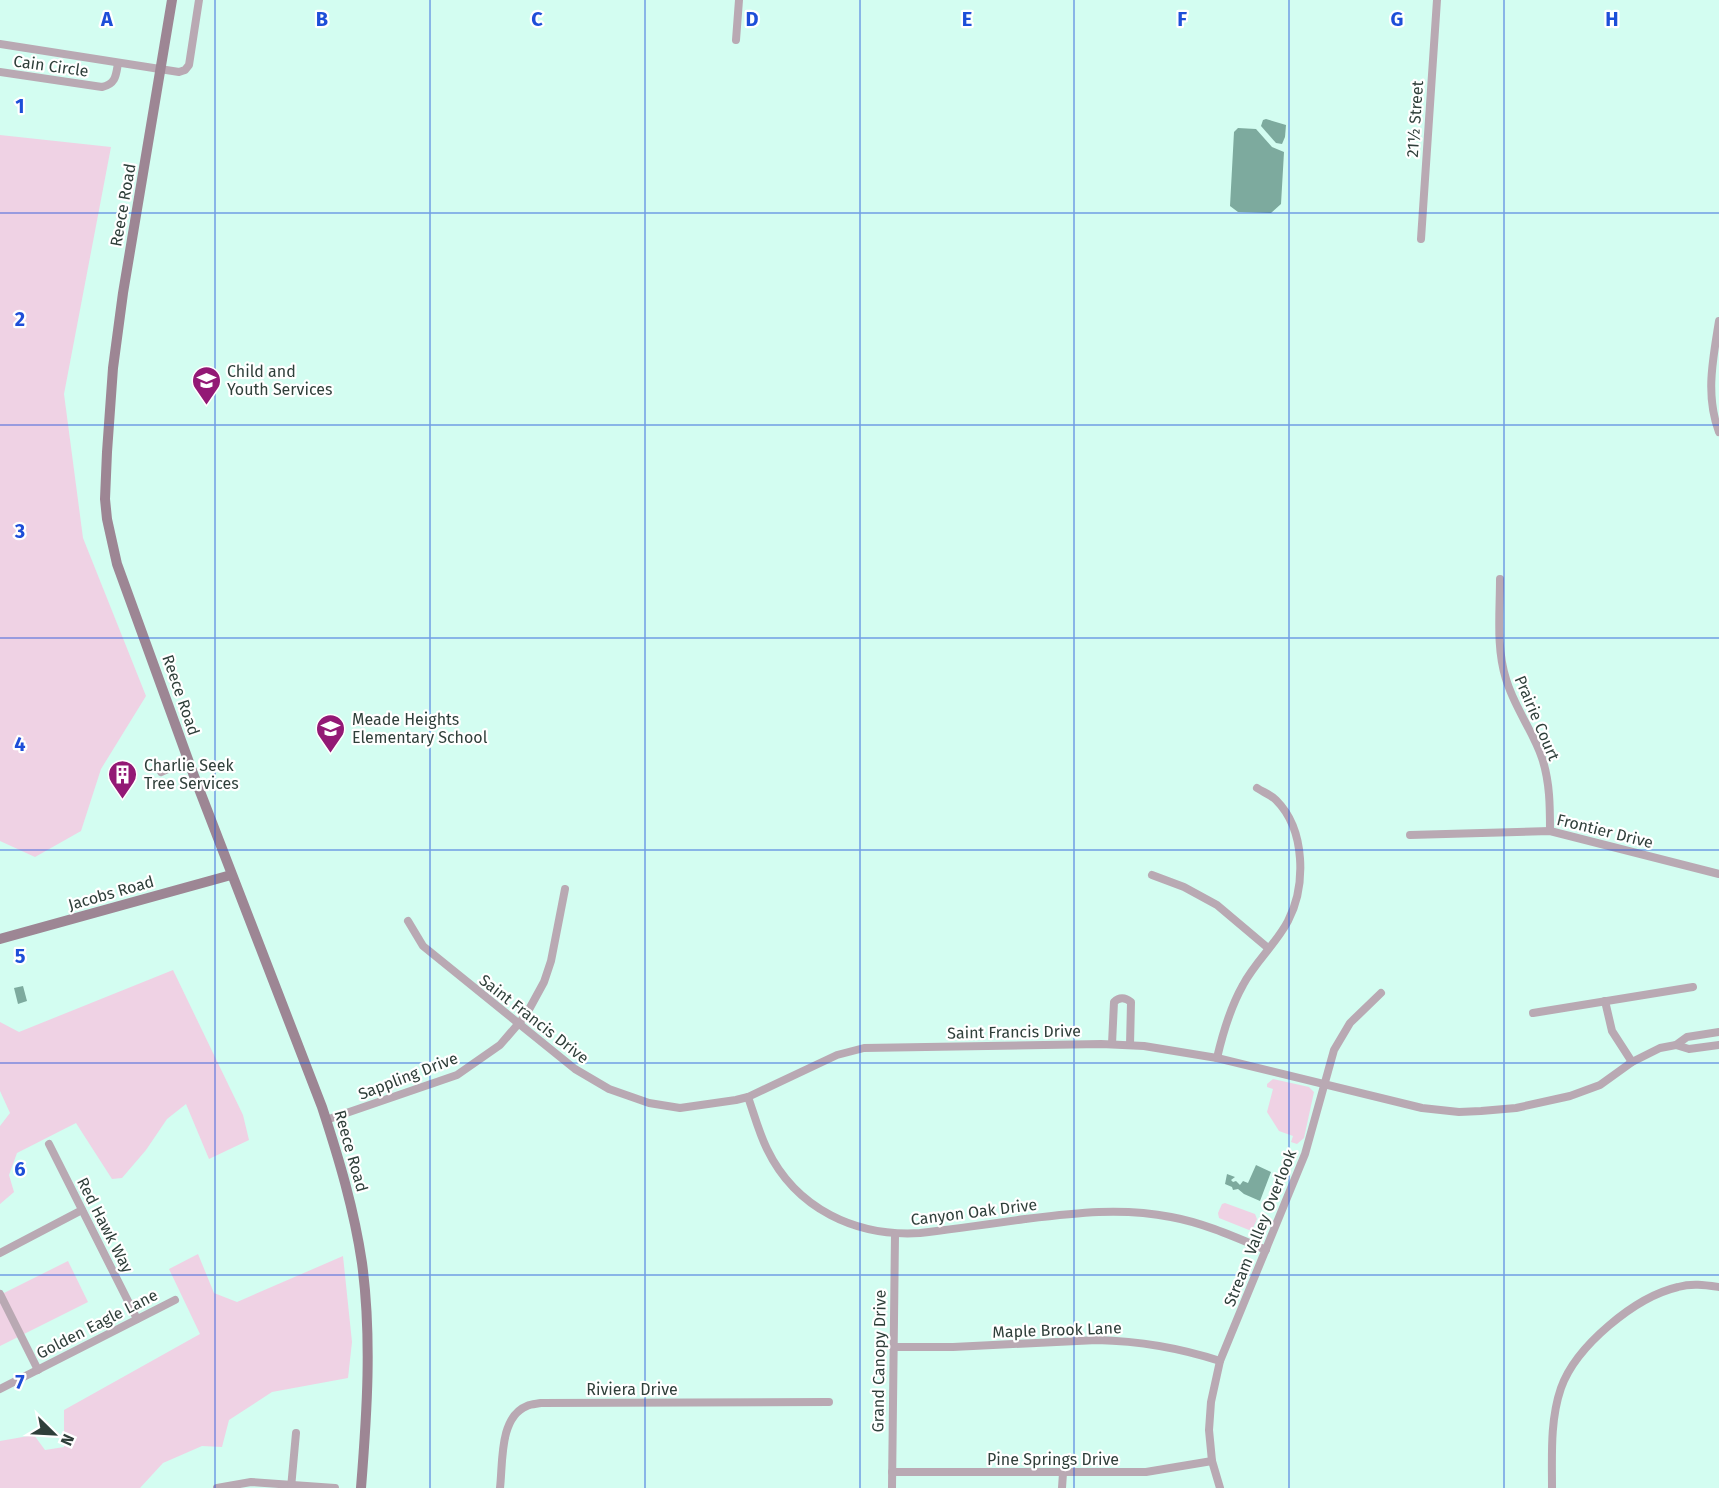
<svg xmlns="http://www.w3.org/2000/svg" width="1719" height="1488" font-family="'Fira Sans',sans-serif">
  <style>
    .green { fill: #efd2e4 }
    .water { fill: #7daa9e }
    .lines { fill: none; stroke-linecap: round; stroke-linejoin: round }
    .street { stroke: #b9a9b3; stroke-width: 8 }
    .secondary { stroke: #9d8694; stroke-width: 10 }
    .grid { fill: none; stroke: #1d4ed8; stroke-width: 1.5; stroke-opacity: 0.55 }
    .labels { text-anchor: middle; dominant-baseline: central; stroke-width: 4.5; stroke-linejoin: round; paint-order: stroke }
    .street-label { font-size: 16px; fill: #2f3f3a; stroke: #fff }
    .poi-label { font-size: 16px; fill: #2f3f3a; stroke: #fff; text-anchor: start }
    .grid-label { font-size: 20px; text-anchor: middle; font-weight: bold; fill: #1d4ed8; stroke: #fff; stroke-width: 4.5; stroke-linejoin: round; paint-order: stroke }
  </style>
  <rect width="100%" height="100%" fill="#d3fdf1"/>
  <g class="green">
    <polygon points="0,135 111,147 64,394 83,538 146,696 101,769 81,831 35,857 0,841"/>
    <polygon points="173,970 243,1115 249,1140 209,1159 186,1104 167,1119 146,1150 122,1178 112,1179 76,1123 17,1153 9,1175 14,1192 0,1204 0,1126 10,1113 0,1091 0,1022 19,1032"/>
    <polygon points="1273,1079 1309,1087 1314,1092 1304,1138 1297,1144 1291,1142 1293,1136 1279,1131 1267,1112 1273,1089 1267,1087 1267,1084"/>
    <polygon points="1225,1203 1255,1214 1257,1219 1253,1228 1249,1230 1219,1218 1218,1213 1222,1204"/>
    <polygon points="198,1254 214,1293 237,1302 343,1256 352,1342 348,1378 272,1392 229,1420 222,1447 202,1446 163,1463 140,1488 0,1488 0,1441 34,1435 45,1450 64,1447 64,1410 200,1334 169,1269"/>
    <polygon points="68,1261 88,1302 0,1346 0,1295"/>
  </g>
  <g class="water">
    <polygon points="1266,119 1286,125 1285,137 1282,144 1276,143 1261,126 1263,120"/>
    <polygon points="1238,128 1256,129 1272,147 1284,152 1281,204 1271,213 1238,212 1230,206 1234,132"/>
    <polygon points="23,986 27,1001 18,1004 14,988"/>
    <polygon points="1256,1165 1271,1172 1260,1201 1244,1194 1238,1189 1233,1190 1232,1187 1225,1184 1227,1174 1235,1177 1231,1180 1233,1182 1236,1181 1240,1185 1243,1181 1248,1183"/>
  </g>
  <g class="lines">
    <g class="street">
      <polyline points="736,40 739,0"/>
      <polyline points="0,44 179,72 185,70 189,65 199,0"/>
      <path d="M 0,72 L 102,87 C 116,84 116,75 118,63"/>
      <polyline points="1421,239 1437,0"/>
      <path d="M 1719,321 C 1713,359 1705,395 1719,432"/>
      <path d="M 1500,579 C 1500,613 1496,647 1506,679 C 1514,707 1533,731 1542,758 C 1550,782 1550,807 1550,831"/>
      <polyline points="161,772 188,760"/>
      <polyline points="1410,835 1550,831 1719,874"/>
      <polyline points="1152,875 1184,887 1217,905 1268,948"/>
      <polyline points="408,921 423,946 575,1069 609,1089 649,1103 680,1108 736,1100 748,1097 837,1055 864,1048 1101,1044 1144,1046 1217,1058 1422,1108 1459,1112 1481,1111 1516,1108 1570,1096 1600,1085 1632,1062 1660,1048 1676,1045 1687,1037 1719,1032"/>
      <polyline points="1605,1001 1612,1031 1632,1062"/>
      <polyline points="1533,1013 1693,987"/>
      <path d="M 1112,1044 L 1114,1002 C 1119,997 1125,997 1131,1002 L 1130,1045"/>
      <polyline points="1676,1045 1689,1049 1719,1045"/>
      <path d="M 1217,1058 C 1223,1032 1230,1008 1243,985 C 1255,962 1276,944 1288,921 C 1306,886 1306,830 1276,800 C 1271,795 1263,792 1257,788"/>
      <path d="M 748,1097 C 754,1114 759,1133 767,1149 C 796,1209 856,1237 920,1233 C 955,1229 990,1224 1025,1219 C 1074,1213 1121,1207 1171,1217 C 1204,1223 1235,1237 1266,1250"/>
      <polyline points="326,1120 457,1075 500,1045 526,1015 544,982 551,961 565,889"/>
      <polyline points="49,1144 137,1319"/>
      <polyline points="0,1253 82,1210"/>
      <polyline points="0,1294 38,1370"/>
      <path d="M 893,1347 L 953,1347 L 1097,1340 C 1139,1341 1180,1348 1220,1361"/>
      <polyline points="0,1389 175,1300"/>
      <polyline points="892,1472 1146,1472 1212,1461"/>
      <polyline points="217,1488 251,1482 335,1488"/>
      <polyline points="291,1488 296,1433"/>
      <path d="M 500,1488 C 503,1463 499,1417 527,1406 C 531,1404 536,1404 541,1403 L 829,1402"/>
      <polyline points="892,1488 895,1235"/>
      <polyline points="1062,1488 1063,1473"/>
      <polyline points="1220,1488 1212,1461 1209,1430 1211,1402 1220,1361 1305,1154 1334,1050 1350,1023 1381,993"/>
      <path d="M 1552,1488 C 1552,1455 1550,1420 1561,1388 C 1576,1346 1635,1297 1678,1287 C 1692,1283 1705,1285 1719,1287"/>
    </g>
    <g class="secondary">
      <path d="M 172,0 L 123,293 L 113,368 L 107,452 L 105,499 L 107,519 L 117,564 L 194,776 L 322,1107 C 339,1159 354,1209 362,1263 C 372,1338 367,1413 361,1488"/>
      <polyline points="0,939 231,875"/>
    </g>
  </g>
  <path class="grid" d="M 215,0 L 215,1488M 430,0 L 430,1488M 645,0 L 645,1488M 860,0 L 860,1488M 1074,0 L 1074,1488M 1289,0 L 1289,1488M 1504,0 L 1504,1488M 0,213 L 1719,213M 0,425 L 1719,425M 0,638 L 1719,638M 0,850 L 1719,850M 0,1063 L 1719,1063M 0,1275 L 1719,1275"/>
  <defs>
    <symbol id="school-pin" viewBox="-11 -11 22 30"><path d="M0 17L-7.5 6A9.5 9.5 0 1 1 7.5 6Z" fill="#931975" stroke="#fff"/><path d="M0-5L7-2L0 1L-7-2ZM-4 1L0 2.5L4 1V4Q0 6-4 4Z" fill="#fff"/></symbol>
    <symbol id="building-pin" viewBox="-11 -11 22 30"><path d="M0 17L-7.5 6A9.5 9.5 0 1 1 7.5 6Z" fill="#931975" stroke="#fff"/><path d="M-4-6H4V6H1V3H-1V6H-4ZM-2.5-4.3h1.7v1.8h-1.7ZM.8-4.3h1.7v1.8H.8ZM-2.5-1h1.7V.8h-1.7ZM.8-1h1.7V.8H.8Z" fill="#fff"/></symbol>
  </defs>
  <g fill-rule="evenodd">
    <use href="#school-pin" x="190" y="364" width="33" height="45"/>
    <use href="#school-pin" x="314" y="712" width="33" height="45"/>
    <use href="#building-pin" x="106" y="758" width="33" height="45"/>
  </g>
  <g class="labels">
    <g class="street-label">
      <text transform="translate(51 66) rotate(8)">Cain Circle</text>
      <text transform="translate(1415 119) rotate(-86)">21½ Street</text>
      <text transform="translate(123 205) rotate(-80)">Reece Road</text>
      <text transform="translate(181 695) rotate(71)">Reece Road</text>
      <text transform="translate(1537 718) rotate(67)">Prairie Court</text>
      <text transform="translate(1605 831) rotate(14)">Frontier Drive</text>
      <text transform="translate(111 893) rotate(-16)">Jacobs Road</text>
      <text transform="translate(534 1019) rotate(38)">Saint Francis Drive</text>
      <text transform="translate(1014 1032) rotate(-1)">Saint Francis Drive</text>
      <text transform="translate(408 1076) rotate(-21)">Sappling Drive</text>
      <text transform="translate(351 1151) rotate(74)">Reece Road</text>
      <text transform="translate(974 1212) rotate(-7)">Canyon Oak Drive</text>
      <text transform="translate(105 1225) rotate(63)">Red Hawk Way</text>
      <text transform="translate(1260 1228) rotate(-68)">Stream Valley Overlook</text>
      <text transform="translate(97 1324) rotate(-27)">Golden Eagle Lane</text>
      <text transform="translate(1057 1330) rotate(-2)">Maple Brook Lane</text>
      <text transform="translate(879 1361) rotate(-89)">Grand Canopy Drive</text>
      <text x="632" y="1389">Riviera Drive</text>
      <text x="1053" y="1459">Pine Springs Drive</text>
    </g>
    <g class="poi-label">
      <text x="227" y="371">Child and<tspan x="227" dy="18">Youth Services</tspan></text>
      <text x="352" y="719">Meade Heights<tspan x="352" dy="18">Elementary School</tspan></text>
      <text x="144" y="765">Charlie Seek<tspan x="144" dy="18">Tree Services</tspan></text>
    </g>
  </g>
  <g class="grid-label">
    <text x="107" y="26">A</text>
    <text x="322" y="26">B</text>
    <text x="537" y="26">C</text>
    <text x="752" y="26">D</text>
    <text x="967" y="26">E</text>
    <text x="1182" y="26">F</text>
    <text x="1397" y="26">G</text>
    <text x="1612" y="26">H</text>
    <text x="20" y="113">1</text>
    <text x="20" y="326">2</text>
    <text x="20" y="538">3</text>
    <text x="20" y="751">4</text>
    <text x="20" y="963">5</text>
    <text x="20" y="1176">6</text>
    <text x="20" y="1389">7</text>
  </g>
  <g transform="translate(54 1434) rotate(114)" stroke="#ffffff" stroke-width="4.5" paint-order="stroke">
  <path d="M0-4.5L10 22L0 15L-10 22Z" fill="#2f3f3a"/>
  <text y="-9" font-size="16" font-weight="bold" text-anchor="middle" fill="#2f3f3a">N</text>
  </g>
</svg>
